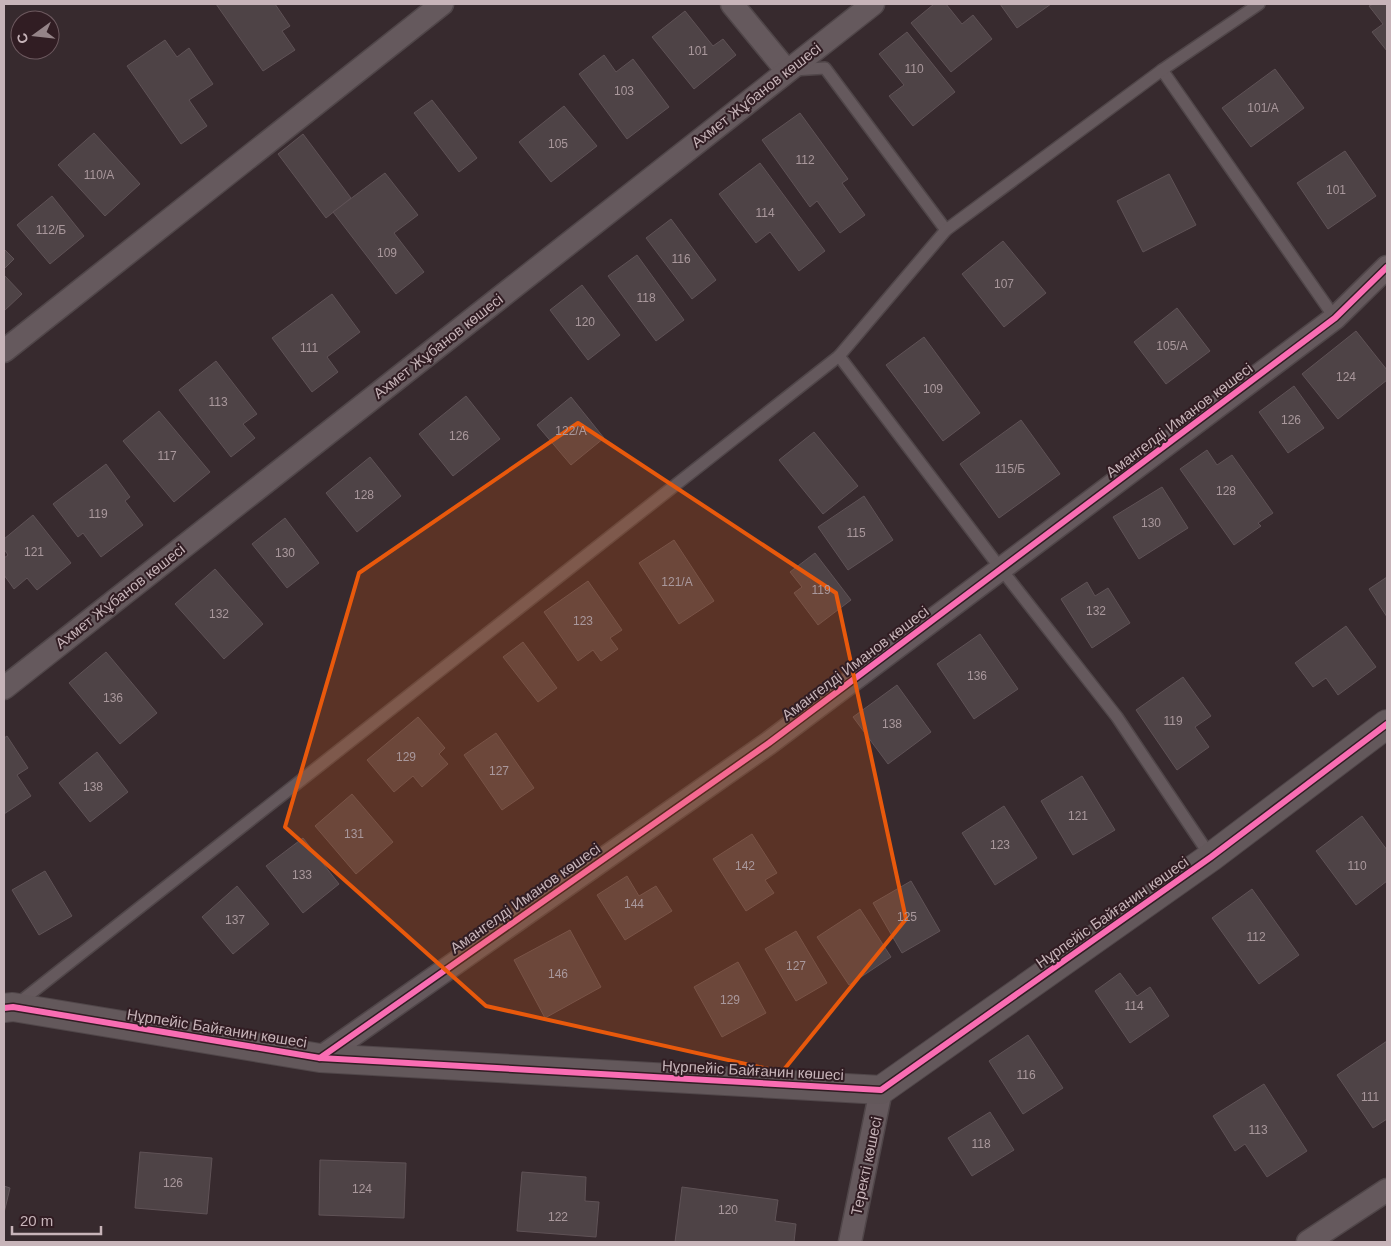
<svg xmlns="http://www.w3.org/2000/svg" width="1391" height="1246" font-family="Helvetica,sans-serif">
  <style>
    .building { fill: #4e4346; stroke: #5f5256 }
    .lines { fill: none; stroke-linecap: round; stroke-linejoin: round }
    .lane-casing { stroke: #504649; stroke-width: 14 }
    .street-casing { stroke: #504649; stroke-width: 25 }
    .secondary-casing { stroke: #504649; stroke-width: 30 }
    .lane { stroke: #65595d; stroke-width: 11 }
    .street { stroke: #65595d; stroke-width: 22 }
    .secondary { stroke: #63585b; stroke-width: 28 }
    .cycleway-casing { stroke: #311d23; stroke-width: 9 }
    .cycleway { stroke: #f96db3; stroke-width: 6 }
    .marked { fill: #e8590c; fill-opacity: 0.2; stroke: #e8590c; stroke-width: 4; stroke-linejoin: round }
    .labels { text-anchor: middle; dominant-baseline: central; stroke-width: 4; stroke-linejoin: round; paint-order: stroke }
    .number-label { font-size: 12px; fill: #a9989c }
    .street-label { font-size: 15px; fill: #c7b4b9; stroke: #311d23 }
  </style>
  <rect width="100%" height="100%" fill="#372a2e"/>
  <g class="building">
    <polygon points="216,4 275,4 290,26 282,31 295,50 263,71"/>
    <polygon points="934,4 946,4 962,24 973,15 992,39 951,72 911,23"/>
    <polygon points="1000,4 1051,4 1017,28"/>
    <polygon points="1373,4 1387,4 1387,51 1372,32 1383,24 1369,6"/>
    <polygon points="685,11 713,46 723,39 736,55 694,89 652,37"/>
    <polygon points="907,32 955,92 913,126 889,96 904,85 879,54"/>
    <polygon points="165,40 177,57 189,48 213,84 189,100 207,126 181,144 127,66"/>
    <polygon points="604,55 616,72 633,59 669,107 627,139 579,74"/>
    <polygon points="1275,69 1304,108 1251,147 1222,108"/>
    <polygon points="432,100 477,158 459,172 414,113"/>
    <polygon points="564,106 597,146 551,182 519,142"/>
    <polygon points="800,113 848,179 842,183 865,215 840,233 817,201 810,207 762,140"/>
    <polygon points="94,133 140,184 105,216 58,165"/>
    <polygon points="303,134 351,198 326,218 278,154"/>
    <polygon points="1345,151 1376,196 1328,229 1297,183"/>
    <polygon points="760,163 825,251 799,271 770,232 756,243 719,194"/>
    <polygon points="385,173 418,215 394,233 424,272 396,294 333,212"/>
    <polygon points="1169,174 1196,225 1143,252 1117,201"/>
    <polygon points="52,196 84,236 50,264 17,225"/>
    <polygon points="671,219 716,280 692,299 646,238"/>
    <polygon points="1003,241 1046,293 1004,327 962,274"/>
    <polygon points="4,249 14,259 4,269"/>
    <polygon points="637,255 684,320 656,341 608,276"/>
    <polygon points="4,275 22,294 4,311"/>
    <polygon points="582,285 620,335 588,360 550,310"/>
    <polygon points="332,294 360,332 327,357 338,372 312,392 272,338"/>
    <polygon points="1177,308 1210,351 1166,384 1134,342"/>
    <polygon points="1356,331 1387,370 1387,380 1338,419 1302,374"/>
    <polygon points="924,337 980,413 943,441 886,365"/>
    <polygon points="216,361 257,414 243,424 255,438 231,457 179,390"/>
    <polygon points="1294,386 1324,428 1288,453 1259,412"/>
    <polygon points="466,396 500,439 453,476 419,434"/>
    <polygon points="571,397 604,438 571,465 537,425"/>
    <polygon points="159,411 210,472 174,502 123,441"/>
    <polygon points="1021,420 1060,474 999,518 960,464"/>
    <polygon points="814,432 858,486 823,514 779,460"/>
    <polygon points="1207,450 1217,465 1232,455 1273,513 1258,523 1261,526 1234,545 1180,469"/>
    <polygon points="370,457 401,496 357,532 326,493"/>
    <polygon points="106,464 130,497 125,501 143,525 101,557 83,533 78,537 53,504"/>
    <polygon points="1162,487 1188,528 1139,559 1113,517"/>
    <polygon points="864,496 893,540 848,570 818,527"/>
    <polygon points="33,515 71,563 37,590 27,578 14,589 4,575 4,558 8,555 4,549 4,539"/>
    <polygon points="285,518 319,563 287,588 252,544"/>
    <polygon points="674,540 714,601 679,624 639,563"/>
    <polygon points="815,553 851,600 818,625 794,593 802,587 790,572"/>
    <polygon points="215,569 263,624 224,659 175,604"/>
    <polygon points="1387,577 1387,617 1369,589"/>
    <polygon points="588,581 622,630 610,638 618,649 601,661 593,650 578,661 544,612"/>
    <polygon points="1087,582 1095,596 1108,588 1130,623 1092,648 1061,599"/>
    <polygon points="1346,626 1376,667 1338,695 1326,678 1313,687 1295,663"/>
    <polygon points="980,634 1018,689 974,719 937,664"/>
    <polygon points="523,642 557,688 538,702 503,657"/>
    <polygon points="106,652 157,713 120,744 69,683"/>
    <polygon points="1183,677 1211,716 1195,727 1209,747 1177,770 1136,710"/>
    <polygon points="897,685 931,732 888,764 853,717"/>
    <polygon points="418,717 445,748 439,754 448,764 422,787 413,776 394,792 367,760"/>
    <polygon points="496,733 534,788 502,810 464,755"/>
    <polygon points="7,736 28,768 17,775 31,796 4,814 4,738"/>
    <polygon points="97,752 128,792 90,822 59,783"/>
    <polygon points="1082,776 1115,830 1073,855 1041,801"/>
    <polygon points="352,794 393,842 356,874 315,826"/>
    <polygon points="1004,806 1037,858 995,885 962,833"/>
    <polygon points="1362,816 1387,850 1387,881 1356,905 1316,851"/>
    <polygon points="752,834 777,873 765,880 774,893 746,911 713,859"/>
    <polygon points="303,838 339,884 303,913 266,866"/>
    <polygon points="45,871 72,916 39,935 12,890"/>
    <polygon points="627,876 639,896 656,886 672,911 625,940 597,895"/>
    <polygon points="911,881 940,931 902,953 873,903"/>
    <polygon points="237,886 269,924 233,954 202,917"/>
    <polygon points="1252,889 1299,955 1259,984 1212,918"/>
    <polygon points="860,909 891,957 849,985 817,937"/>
    <polygon points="570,930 601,987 545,1018 514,960"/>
    <polygon points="796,931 827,983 796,1001 765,949"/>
    <polygon points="738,962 766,1013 722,1037 694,987"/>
    <polygon points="1120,973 1137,996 1150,987 1169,1016 1130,1043 1095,991"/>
    <polygon points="1028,1035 1063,1088 1023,1114 989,1061"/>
    <polygon points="1387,1041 1387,1119 1373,1128 1337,1075"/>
    <polygon points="1264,1084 1307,1151 1267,1177 1245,1144 1235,1151 1213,1116"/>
    <polygon points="990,1112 1014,1150 972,1176 948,1138"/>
    <polygon points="140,1152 212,1158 207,1214 135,1208"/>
    <polygon points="320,1160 406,1163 404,1218 319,1215"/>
    <polygon points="522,1172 586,1177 585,1201 599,1202 596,1237 517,1231"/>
    <polygon points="4,1186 10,1188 4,1213"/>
    <polygon points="682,1187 778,1200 775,1221 796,1224 794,1242 675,1242"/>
  </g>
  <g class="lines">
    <defs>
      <g id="lane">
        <polyline points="793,70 825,68 946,230"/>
        <polyline points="1162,70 1335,318"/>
        <polyline points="839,356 1001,569 1117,717 1211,857"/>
        <polyline points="16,1005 839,356 946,230 1162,70 1259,4"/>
      </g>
      <g id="street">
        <polyline points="732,4 787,71"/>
        <polyline points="4,351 442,4"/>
        <polyline points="4,688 873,4"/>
        <polyline points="320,1058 769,743 1335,318 1387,267"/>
        <polyline points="850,1242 881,1090"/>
        <polyline points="1308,1242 1387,1190"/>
      </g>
      <polyline id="secondary" points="4,1008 13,1007 320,1058 881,1090 1211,857 1387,724"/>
    </defs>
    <use href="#lane" class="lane-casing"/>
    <use href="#street" class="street-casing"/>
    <use href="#secondary" class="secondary-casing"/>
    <use href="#lane" class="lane"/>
    <use href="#street" class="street"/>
    <use href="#secondary" class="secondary"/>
    <defs>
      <g id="cycleway">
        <polyline points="4,1008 13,1007 320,1058 881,1090 1211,857 1387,724"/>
        <polyline points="320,1058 769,743 1335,318 1387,267"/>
      </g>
    </defs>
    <use href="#cycleway" class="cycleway-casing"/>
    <use href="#cycleway" class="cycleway"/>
  </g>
  <path class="marked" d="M 578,423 L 836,593 L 906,919 L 782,1072 L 486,1006 L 285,827 L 359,573 Z"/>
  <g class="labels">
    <g class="number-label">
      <text x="698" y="51">101</text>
      <text x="914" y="69">110</text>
      <text x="624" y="91">103</text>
      <text x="1263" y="108">101/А</text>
      <text x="558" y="144">105</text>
      <text x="805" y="160">112</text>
      <text x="99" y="175">110/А</text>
      <text x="1336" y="190">101</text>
      <text x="765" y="213">114</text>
      <text x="51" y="230">112/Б</text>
      <text x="387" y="253">109</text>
      <text x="681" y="259">116</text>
      <text x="1004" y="284">107</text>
      <text x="646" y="298">118</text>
      <text x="585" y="322">120</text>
      <text x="1172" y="346">105/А</text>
      <text x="309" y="348">111</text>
      <text x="1346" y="377">124</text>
      <text x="933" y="389">109</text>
      <text x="218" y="402">113</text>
      <text x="1291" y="420">126</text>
      <text x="571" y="431">122/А</text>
      <text x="459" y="436">126</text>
      <text x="167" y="456">117</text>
      <text x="1010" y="469">115/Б</text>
      <text x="1226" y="491">128</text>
      <text x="364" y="495">128</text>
      <text x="98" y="514">119</text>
      <text x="1151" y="523">130</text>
      <text x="856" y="533">115</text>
      <text x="34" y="552">121</text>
      <text x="285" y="553">130</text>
      <text x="677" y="582">121/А</text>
      <text x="821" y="590">119</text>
      <text x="1096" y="611">132</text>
      <text x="219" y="614">132</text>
      <text x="583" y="621">123</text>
      <text x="977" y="676">136</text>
      <text x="113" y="698">136</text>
      <text x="1173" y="721">119</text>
      <text x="892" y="724">138</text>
      <text x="406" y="757">129</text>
      <text x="499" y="771">127</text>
      <text x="93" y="787">138</text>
      <text x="1078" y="816">121</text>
      <text x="354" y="834">131</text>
      <text x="1000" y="845">123</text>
      <text x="745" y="866">142</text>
      <text x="1357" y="866">110</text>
      <text x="302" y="875">133</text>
      <text x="634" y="904">144</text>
      <text x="907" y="917">125</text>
      <text x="235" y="920">137</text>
      <text x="1256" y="937">112</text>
      <text x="796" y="966">127</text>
      <text x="558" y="974">146</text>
      <text x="730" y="1000">129</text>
      <text x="1134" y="1006">114</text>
      <text x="1026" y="1075">116</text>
      <text x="1370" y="1097">111</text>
      <text x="1258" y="1130">113</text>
      <text x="981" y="1144">118</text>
      <text x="173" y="1183">126</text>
      <text x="362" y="1189">124</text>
      <text x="728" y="1210">120</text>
      <text x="558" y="1217">122</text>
    </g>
    <g class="street-label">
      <text transform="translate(756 95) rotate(-38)">Ахмет Жұбанов көшесі</text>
      <text transform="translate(438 346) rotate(-38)">Ахмет Жұбанов көшесі</text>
      <text transform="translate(1179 420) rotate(-37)">Амангелді Иманов көшесі</text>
      <text transform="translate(120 596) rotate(-38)">Ахмет Жұбанов көшесі</text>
      <text transform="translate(855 663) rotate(-37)">Амангелді Иманов көшесі</text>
      <text transform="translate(525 898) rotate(-35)">Амангелді Иманов көшесі</text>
      <text transform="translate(1112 912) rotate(-35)">Нұрпейіс Байғанин көшесі</text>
      <text transform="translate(217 1028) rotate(9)">Нұрпейіс Байғанин көшесі</text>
      <text transform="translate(753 1070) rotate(3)">Нұрпейіс Байғанин көшесі</text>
      <text transform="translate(866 1166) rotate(-78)">Теректі көшесі</text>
    </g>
  </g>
  <rect width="1391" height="1246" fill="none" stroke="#c7b4b9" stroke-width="10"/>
  <g transform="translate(35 35) rotate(255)"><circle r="24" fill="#311d23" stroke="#6d595f"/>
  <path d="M0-4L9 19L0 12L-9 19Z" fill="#958488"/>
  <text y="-8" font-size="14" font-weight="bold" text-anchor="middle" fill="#c7b4b9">С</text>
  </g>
  <path d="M12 1226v8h89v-8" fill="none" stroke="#c7b4b9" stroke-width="2.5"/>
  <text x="20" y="1226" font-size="15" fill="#c7b4b9" stroke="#311d23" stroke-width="4" paint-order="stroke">20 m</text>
</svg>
